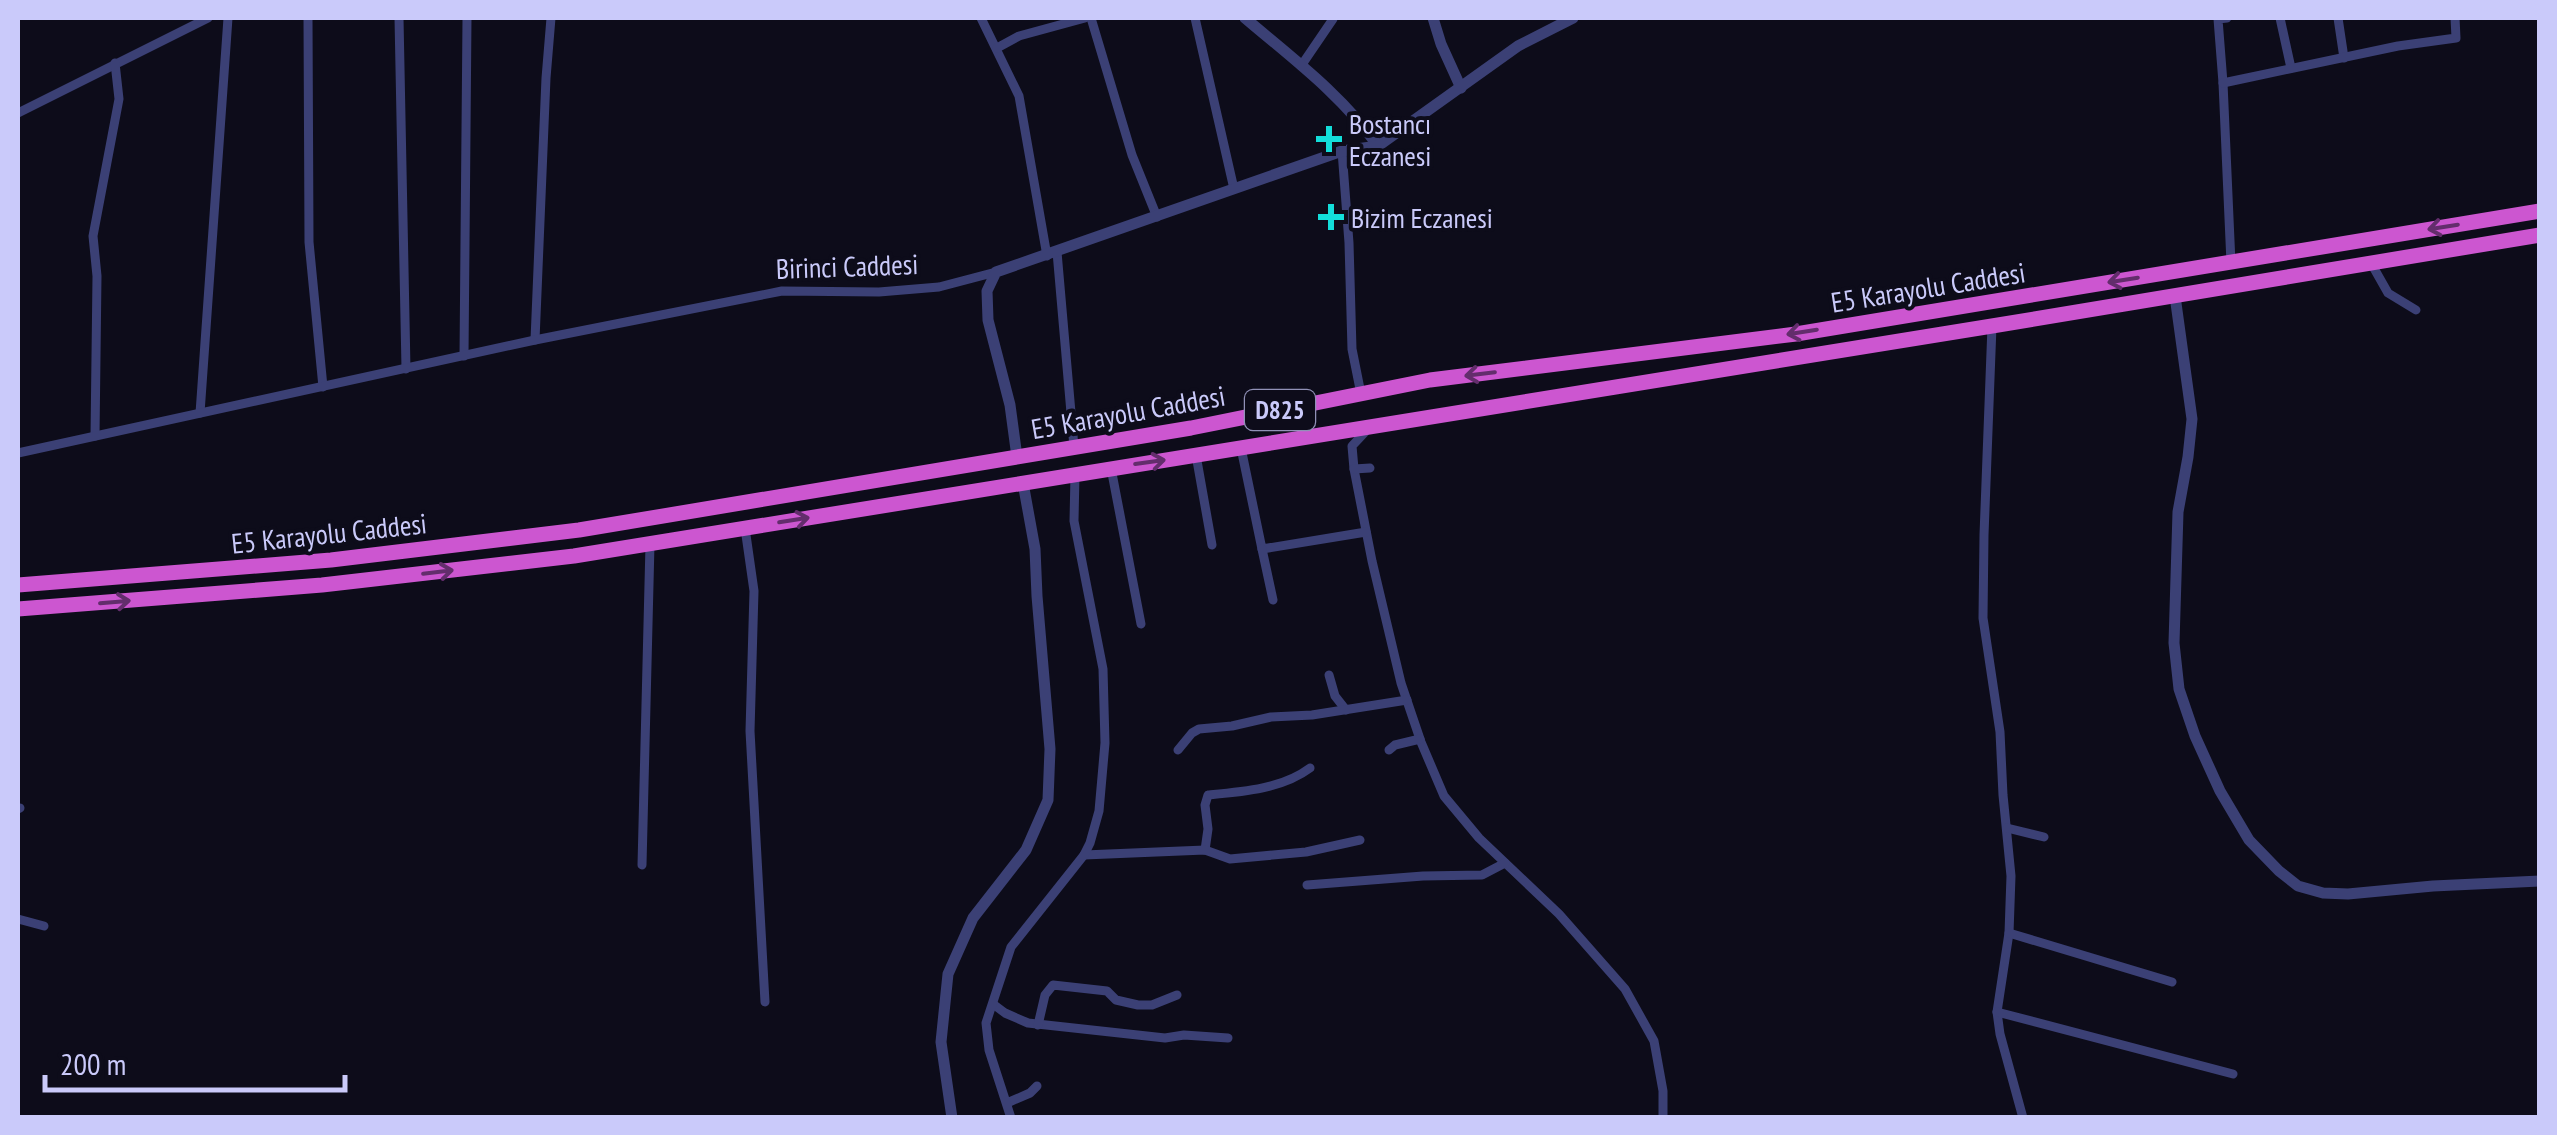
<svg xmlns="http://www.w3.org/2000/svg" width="2557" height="1135" font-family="'PT Sans Narrow',sans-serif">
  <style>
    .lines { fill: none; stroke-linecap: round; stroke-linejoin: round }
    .minor { stroke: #3b4075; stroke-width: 9 }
    .tertiary { stroke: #3b4075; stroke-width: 11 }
    .trunk { stroke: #cc56d0; stroke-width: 15 }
    .oneway { stroke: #632d6c }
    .poi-dot { fill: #13deda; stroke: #0d0c1a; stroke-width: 4 }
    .labels { text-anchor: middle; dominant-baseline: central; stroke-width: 8; stroke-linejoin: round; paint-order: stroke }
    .shield { fill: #0d0c1a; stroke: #9191b7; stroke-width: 2.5 }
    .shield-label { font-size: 25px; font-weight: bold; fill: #cacafa }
    .poi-label { font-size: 28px; fill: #cacafa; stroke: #0d0c1a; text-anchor: start }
    .street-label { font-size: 28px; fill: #cacafa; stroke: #0d0c1a }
  </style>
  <rect width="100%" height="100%" fill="#0d0c1a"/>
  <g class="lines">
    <g class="minor">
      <polyline points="308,18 309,242 323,387"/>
      <polyline points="399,18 406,369"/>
      <polyline points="981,18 1019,96 1047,256"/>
      <polyline points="1091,18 1132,155 1157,217"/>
      <polyline points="1195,18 1234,189"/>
      <polyline points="2227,18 2218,19 2223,83 2231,263"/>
      <polyline points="2280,18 2291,68"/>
      <polyline points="2338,18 2344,58"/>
      <polyline points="997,48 1019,36 1085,18"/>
      <polyline points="1301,66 1333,19"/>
      <polyline points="2223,83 2398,46 2456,38 2455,18"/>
      <polyline points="18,113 208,18"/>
      <polyline points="1342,151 1349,243 1352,349 1361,394"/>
      <polyline points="1057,252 1074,447"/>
      <polyline points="2371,263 2388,293 2416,310"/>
      <polyline points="1992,326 1984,535 1983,618 2000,732 2003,795 2011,876 2009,933 1997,1012 2000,1034 2023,1118"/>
      <polyline points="535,340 546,78 551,18"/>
      <polyline points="464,356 467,18"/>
      <polyline points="200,413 228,18"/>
      <polyline points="1367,430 1352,446 1354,469 1372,561 1401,683 1421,742 1444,796 1479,838 1559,914 1625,989 1654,1041 1663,1091 1663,1118"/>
      <polyline points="95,436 97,276 93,236 119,99 115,63"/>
      <polyline points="1241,448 1262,549 1366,532"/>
      <polyline points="18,453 535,340 782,291 879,292 939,287 996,272"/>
      <polyline points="1196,455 1212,545"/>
      <polyline points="1111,468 1141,624"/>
      <polyline points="1354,469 1370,468"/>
      <polyline points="745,528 754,591 750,731 765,1002"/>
      <polyline points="1262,549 1273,600"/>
      <polyline points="1329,675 1335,696 1346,710"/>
      <polyline points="1178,750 1192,733 1199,729 1232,726 1271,717 1312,715 1407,700"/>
      <polyline points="1389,750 1395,745 1420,739"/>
      <polyline points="18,809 20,808"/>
      <polyline points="2007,828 2044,837"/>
      <path d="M 1205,850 L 1208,829 L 1205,805 L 1208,795 C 1242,792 1282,789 1310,768"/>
      <polyline points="1084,855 1205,850 1230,859 1306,852 1360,840"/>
      <polyline points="642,865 650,544"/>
      <polyline points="1307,885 1423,876 1482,875 1505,863"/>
      <polyline points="18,919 44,926"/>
      <polyline points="2009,933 2172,982"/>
      <polyline points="993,1004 1005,1013 1028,1023 1165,1038 1184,1035 1228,1038"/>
      <polyline points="1997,1012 2233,1074"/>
      <polyline points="1038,1025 1045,995 1053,985 1107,991 1116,1000 1138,1005 1152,1005 1177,995"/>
      <polyline points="1007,1103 1030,1093 1037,1086"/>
      <polyline points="1011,1118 989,1050 986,1023 1011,947 1084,855 1090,843 1099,811 1105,743 1103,669 1074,521 1075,475"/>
    </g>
    <g class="tertiary">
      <path d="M 1245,18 C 1292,58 1342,95 1378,146"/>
      <polyline points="1433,18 1441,44 1461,88"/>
      <polyline points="2175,296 2192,419 2188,457 2178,512 2174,643 2179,689 2195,736 2220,791 2249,840 2279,871 2298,886 2323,893 2348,894 2433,886 2540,881"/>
      <polyline points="1017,457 1010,405 988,320 987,291 996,272 1342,151 1378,146 1518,46 1573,18"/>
      <polyline points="952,1118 941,1042 948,974 973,918 1026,850 1048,800 1050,749 1037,596 1035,549 1023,483"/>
    </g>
    <g class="trunk">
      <polyline points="18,585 331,560 579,530 1191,428 1430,380 1796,334 2540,211"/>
      <polyline points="18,609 322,585 574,556 1992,326 2540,235"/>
    </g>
  </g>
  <defs><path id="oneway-shaft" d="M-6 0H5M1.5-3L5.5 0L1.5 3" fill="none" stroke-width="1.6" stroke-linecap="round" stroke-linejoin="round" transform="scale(2.5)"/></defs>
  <g class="oneway">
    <use href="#oneway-shaft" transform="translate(2443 227) rotate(171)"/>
    <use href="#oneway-shaft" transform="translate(2123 280) rotate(171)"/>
    <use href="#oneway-shaft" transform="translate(1802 332) rotate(171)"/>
    <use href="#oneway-shaft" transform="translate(1480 374) rotate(173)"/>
    <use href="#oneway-shaft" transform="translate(1150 462) rotate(-8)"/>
    <use href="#oneway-shaft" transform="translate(794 520) rotate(-9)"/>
    <use href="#oneway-shaft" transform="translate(438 572) rotate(-7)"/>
    <use href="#oneway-shaft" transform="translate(115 602) rotate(-5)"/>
  </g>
  <g class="poi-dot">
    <path d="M1324 124h10v10h10v10h-10v10h-10v-10h-10v-10h10z"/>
    <path d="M1326 202h10v10h10v10h-10v10h-10v-10h-10v-10h10z"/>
  </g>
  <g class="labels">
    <rect class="shield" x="1245" y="390" width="70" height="40" rx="8"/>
    <g class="shield-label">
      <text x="1280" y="410">D825</text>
    </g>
    <g class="poi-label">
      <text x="1349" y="123">Bostancı<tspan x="1349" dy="32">Eczanesi</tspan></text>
      <text x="1351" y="217">Bizim Eczanesi</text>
    </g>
    <g class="street-label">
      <text transform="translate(847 266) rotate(-2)">Birinci Caddesi</text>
      <text transform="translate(1928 287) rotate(-9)">E5 Karayolu Caddesi</text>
      <text transform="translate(1128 412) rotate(-10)">E5 Karayolu Caddesi</text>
      <text transform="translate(329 533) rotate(-6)">E5 Karayolu Caddesi</text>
    </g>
  </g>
  <rect width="2557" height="1135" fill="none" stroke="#cacafa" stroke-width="40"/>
  <path d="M45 1075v15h300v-15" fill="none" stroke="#cacafa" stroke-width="5"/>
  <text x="60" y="1075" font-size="30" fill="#cacafa" stroke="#0d0c1a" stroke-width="8" paint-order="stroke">200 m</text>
</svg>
